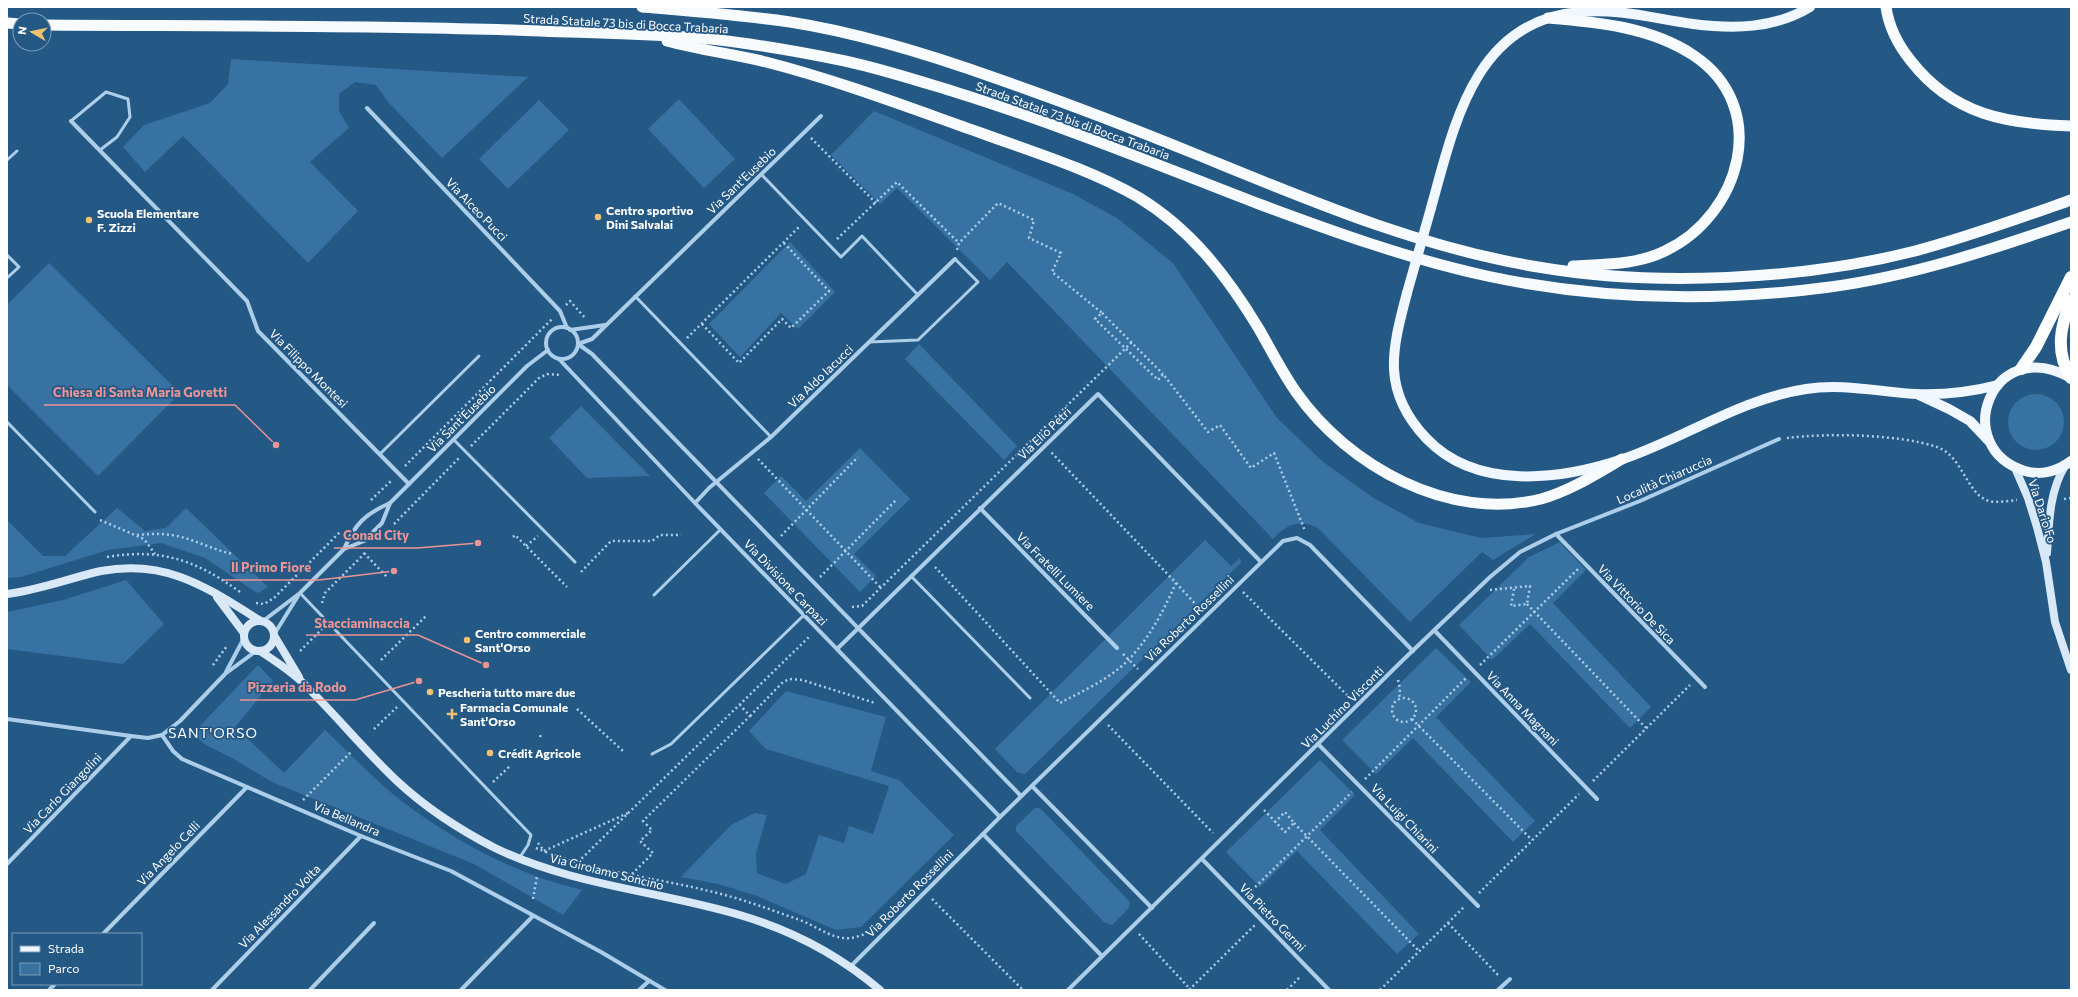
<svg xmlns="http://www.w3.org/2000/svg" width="2078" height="997" font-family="Commissioner,sans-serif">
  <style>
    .green { fill: #3872a2 }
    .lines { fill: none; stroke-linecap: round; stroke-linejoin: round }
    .path { stroke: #adcee9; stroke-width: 2.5; stroke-dasharray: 2 3; stroke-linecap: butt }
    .service { stroke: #adcee9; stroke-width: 3 }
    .minor { stroke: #adcee9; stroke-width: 4 }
    .secondary { stroke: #d8e8f7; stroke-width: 8 }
    .primary { stroke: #f0f7fe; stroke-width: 10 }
    .trunk { stroke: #f8fbfe; stroke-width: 11 }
    .motorway { stroke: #fff; stroke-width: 12 }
    .primary-bridge { stroke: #f0f7fe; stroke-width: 10 }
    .poi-dot { fill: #f3c170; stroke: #245885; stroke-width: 1.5 }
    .labels { text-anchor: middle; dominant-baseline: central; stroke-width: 3.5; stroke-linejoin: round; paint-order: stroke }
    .street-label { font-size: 12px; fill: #fff; stroke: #245885 }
    .poi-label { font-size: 12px; font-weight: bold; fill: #fff; stroke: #245885; text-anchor: start }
    .quarter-label { font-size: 14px; letter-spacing: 1px; fill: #fff; stroke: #245885 }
    .leader { fill: none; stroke: #ea9494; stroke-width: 1.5 }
    .callout-dot { fill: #ea9494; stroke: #245885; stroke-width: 1.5 }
    .callout-label { font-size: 13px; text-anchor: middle; font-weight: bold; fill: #ea9494; stroke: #245885; stroke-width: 3.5; stroke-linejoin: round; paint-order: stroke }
  </style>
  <rect width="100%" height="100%" fill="#245885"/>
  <g class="green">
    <polygon points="231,59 528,77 442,158 388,102 376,85 355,82 339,94 339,111 349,128 310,162 358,211 308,263 183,136 145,172 123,147 144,125 210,103 228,84"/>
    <polygon points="679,99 735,159 704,188 648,129"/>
    <polygon points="539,100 569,130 508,189 479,159"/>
    <path d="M 874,111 L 1073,194 L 1117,218 L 1173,263 L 1277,418 L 1322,461 L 1372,497 L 1419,523 L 1481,538 L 1536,534 L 1493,560 L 1482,552 L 1410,622 L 1318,528 C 1299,519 1287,524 1273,539 L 1007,262 L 990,280 L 897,188 L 880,204 L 831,155 Z"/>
    <polygon points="790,242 835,292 798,329 781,313 740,357 709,324"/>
    <polygon points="49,263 180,393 98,476 7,385 7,305"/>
    <polygon points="919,344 1017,446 1004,460 905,359"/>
    <circle cx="2036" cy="422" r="28"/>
    <polygon points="581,406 650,476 587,478 549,438"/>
    <polygon points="860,448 910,499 854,554 876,576 860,592 764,493 781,476 806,501"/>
    <polygon points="117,508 145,531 166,528 186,508 268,587 259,593 254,591 205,558 161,543 108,550 21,577 7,578 7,520 43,556 65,556"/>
    <polygon points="1205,540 1231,566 1240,558 1241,563 1025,774 1017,772 995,749"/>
    <polygon points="1560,542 1586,570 1553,603 1651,707 1630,728 1530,624 1492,660 1459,625 1529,557"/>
    <polygon points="126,580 164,624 123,664 7,649 7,612 63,600"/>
    <polygon points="1436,648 1471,682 1436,717 1535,821 1513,842 1413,738 1376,774 1342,740"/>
    <path d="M 258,665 L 273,681 L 235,727 L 284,773 L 325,730 C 353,756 380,786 411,808 C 464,846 519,875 582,890 L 563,915 L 474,864 L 272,782 L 232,758 L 204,744 L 197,737 L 199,727 Z"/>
    <polygon points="786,691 886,717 871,771 899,780 954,835 861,927 836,930 757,896 718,884 681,877 731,825 755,813 767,815 756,853 757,873 786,884 806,874 819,835 844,843 849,826 873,834 889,786 766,749 749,731"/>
    <polygon points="1320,760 1355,795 1320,830 1419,934 1397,954 1297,851 1260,887 1226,852"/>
    <polygon points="1035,808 1040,808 1130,902 1129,908 1112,925 1104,922 1016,831 1016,826"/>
  </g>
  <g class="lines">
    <g class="path">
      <polyline points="811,138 876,203"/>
      <polyline points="837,239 897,182 959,243"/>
      <polyline points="957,250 959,243 998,203 1034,220 1029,238 1061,253 1052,272 1102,313 1095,319 1158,380 1163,374 1208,432 1220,425 1251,468 1274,453 1305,531"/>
      <polyline points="566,305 570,301 586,319"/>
      <polyline points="1102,313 1163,374"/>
      <polyline points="702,324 739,363 782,319 791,328 829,291 783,242"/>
      <polyline points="687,338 800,226"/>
      <path d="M 1787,438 C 1827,433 1899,434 1937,447 C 1963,456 1966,494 1989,501 C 1998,503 2008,501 2017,500"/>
      <polyline points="471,446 539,378 547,374 561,375"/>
      <polyline points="758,459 881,588"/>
      <polyline points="405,466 553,318"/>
      <polyline points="2064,499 2071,498"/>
      <polyline points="371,500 392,480"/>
      <polyline points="100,520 144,539 155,554"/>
      <polyline points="394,524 459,458"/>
      <path d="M 137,535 C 150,534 163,533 177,536 C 196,540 213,550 233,554"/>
      <polyline points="781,536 858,457"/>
      <polyline points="513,537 515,535 567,587"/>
      <polyline points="526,546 538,536"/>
      <polyline points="364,553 388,578"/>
      <path d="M 107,557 C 161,548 196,560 240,592"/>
      <path d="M 935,567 L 1060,703 C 1081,692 1105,681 1123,665 C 1147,643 1163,612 1176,583 L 1051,452"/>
      <polyline points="581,572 611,541 652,541 660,535 681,535"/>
      <polyline points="820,577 897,499"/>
      <polyline points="1176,583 1200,609"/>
      <polyline points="1490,590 1530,586 1527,604 1511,606 1514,589"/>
      <polyline points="1243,592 1350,698"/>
      <polyline points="256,603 264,604 274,598 340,532"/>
      <polyline points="322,603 325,593 365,553"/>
      <polyline points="1527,604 1646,728"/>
      <polyline points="852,607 862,606 1132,342"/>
      <polyline points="300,651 322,629"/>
      <polyline points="1123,654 1138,669"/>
      <polyline points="381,660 426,616"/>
      <polyline points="213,665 227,646"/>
      <polyline points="1480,665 1578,569"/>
      <polyline points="1398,680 1400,689 1399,700"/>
      <circle cx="1404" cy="710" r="12"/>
      <polyline points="577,709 623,751"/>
      <polyline points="750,716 783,682 790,679 802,680 875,703"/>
      <polyline points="1412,719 1532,840"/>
      <polyline points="1108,725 1213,833"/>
      <polyline points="374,729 397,707"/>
      <polyline points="540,737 541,734"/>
      <polyline points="1365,779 1466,678"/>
      <polyline points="1593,781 1690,685"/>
      <polyline points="493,782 510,766"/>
      <polyline points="303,800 352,751"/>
      <polyline points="1264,810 1285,832 1294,823 1285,812 1275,822"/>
      <polyline points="1294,823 1419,951"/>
      <polyline points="538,843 544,851 628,813"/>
      <path d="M 536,848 C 592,872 654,877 713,892 C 743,899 771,910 800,920 C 827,931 841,948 870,931"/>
      <polyline points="578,862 810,636"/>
      <polyline points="632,874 653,853 640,841 652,830 643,821 750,716 740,705"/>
      <polyline points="1479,893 1579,794"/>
      <polyline points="1248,894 1352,792"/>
      <polyline points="533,899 537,876"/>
      <polyline points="932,899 1023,990"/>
      <polyline points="1448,923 1500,977"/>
      <polyline points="1139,934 1191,990"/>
      <polyline points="1189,990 1255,925"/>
      <polyline points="1287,990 1301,976"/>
      <polyline points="1380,990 1465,906"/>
    </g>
    <g class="service">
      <polyline points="71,121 106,92 128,99 130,117 117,137 100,150"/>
      <polyline points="7,160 17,151"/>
      <polyline points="761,174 841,257 862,236 918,295"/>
      <polyline points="7,255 19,267 7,278"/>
      <polyline points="635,296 771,437"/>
      <polyline points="869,342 918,340 978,282 955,259"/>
      <polyline points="7,422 95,512"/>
      <polyline points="454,440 575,562"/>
      <polyline points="380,454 479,356"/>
      <polyline points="911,576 1030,698"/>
      <polyline points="300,593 531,835 528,845 520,857"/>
      <polyline points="654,595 721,529"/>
      <polyline points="652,754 671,744 804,615"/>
    </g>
    <g class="minor">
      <polyline points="367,108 560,311 567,328"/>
      <polyline points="71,121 247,301 258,331 409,484"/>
      <circle cx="562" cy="343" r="16"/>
      <polyline points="570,330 605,325"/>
      <polyline points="578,344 592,354 1021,796"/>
      <polyline points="578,344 592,339 821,116"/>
      <polyline points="559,359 695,503 1000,817"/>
      <polyline points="695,503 709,488 771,437 955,259"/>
      <polyline points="980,508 1117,648"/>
      <polyline points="1556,534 1705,687"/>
      <path d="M 344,549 C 355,524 365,514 390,503 L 527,366 L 548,350"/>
      <polyline points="263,621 300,593 344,549 364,541 382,523 390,503"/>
      <polyline points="1435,631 1597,799"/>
      <polyline points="275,633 298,596"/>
      <polyline points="837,649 1098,394 1261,562"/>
      <polyline points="226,672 244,638"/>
      <polyline points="7,719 131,736 148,738 162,735 180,721 225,674 256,651"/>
      <polyline points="162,735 173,751 182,759 361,836 451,871 601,952 665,990"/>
      <polyline points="1318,744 1478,906"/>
      <polyline points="1032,786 1152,908"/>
      <polyline points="983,834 1102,956"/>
      <polyline points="1202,859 1329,990"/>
      <polyline points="7,864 131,736"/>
      <polyline points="103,934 247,787"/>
      <polyline points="850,967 1000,817 1283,541 1297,538 1310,545 1413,651"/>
      <polyline points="49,990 55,984"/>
      <polyline points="212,990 361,836"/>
      <polyline points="310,990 374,923"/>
      <polyline points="461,990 533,916"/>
      <polyline points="639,990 649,981"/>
      <polyline points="1068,990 1404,659 1490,577 1520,552 1556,534 1640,501 1779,439"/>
      <polyline points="1498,990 1510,979"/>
    </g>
    <g class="secondary">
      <polyline points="2015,468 2028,498 2037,527 2046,562 2055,622 2071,670"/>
      <path d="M 2047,553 C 2049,524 2049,492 2065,466"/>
      <path d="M 7,594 C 39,590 70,578 101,571 C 167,559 206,587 259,620"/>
      <polyline points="217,597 244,633"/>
      <circle cx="259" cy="636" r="15"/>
      <polyline points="275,637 299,677"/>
      <path d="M 260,651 C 275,661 291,671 304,684 C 336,715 364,750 397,781 C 426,808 460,830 495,848 C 573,886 661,891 743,916 C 793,931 840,956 880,990"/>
    </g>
    <g class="primary">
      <path d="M 1431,208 C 1454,126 1474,21 1579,12 C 1618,8 1656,19 1693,24 C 1733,29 1774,29 1810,7"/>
      <path d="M 1407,293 C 1392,350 1381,390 1426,438 C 1476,491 1560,480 1623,459 C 1685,438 1740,399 1806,389 C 1843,383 1879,392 1916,394 C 1944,395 1971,392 1998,385"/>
      <path d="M 2071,378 C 1990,333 1950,448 2025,471 C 2041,476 2058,471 2071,461"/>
      <polyline points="1919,395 1949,409 1970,421 1988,440"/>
    </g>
    <g class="trunk">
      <path d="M 642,7 C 691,11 741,15 790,22 C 861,33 931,55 998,79 C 1064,102 1129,127 1193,153 C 1306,199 1417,247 1538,267 C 1654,287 1802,280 1915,251 C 1968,237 2020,218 2071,200"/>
      <path d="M 1886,7 C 1889,28 1898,45 1911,61 C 1953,115 2007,124 2071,126"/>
      <path d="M 1548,18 C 1597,22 1651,27 1693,55 C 1772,107 1741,215 1665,251 C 1637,265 1604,264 1573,266"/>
      <polyline points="7,23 20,24"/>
      <path d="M 44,25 C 200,26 357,25 513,30 C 579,33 646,33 711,39 C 756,44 801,52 845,61 C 882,69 919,81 955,92 C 1058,124 1158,165 1259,204 C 1334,232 1409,259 1487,276 C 1599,300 1717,302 1830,287 C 1912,276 1993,249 2071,222"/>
      <path d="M 667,41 C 700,50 733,54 766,62 C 840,81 910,108 981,133 C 1033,152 1089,169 1138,197 C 1191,229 1227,276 1259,329 C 1271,350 1282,372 1296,392 C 1348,466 1449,522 1541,499 C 1570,491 1596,474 1622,459"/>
    </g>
    <g class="motorway">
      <polyline points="2021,369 2036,347 2071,277"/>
      <path d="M 2071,378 C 2055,352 2060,327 2071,300"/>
    </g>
    <polyline class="primary-bridge" points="1407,293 1431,208"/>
  </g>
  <g class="poi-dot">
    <circle cx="598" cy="217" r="4"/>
    <circle cx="89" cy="220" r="4"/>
    <circle cx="467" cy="640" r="4"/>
    <circle cx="430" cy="692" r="4"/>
    <path d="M450 708h4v4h4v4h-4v4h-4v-4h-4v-4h4z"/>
    <circle cx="490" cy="753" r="4"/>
  </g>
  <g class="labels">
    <g class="street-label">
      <text transform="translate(626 23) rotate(3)">Strada Statale 73 bis di Bocca Trabaria</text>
      <text transform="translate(1073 120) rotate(20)">Strada Statale 73 bis di Bocca Trabaria</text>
      <text transform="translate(741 180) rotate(-44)">Via Sant'Eusebio</text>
      <text transform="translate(477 209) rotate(46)">Via Alceo Pucci</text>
      <text transform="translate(309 368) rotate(45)">Via Filippo Montesi</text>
      <text transform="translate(820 376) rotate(-44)">Via Aldo Iacucci</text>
      <text transform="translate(461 418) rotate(-45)">Via Sant'Eusebio</text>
      <text transform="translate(1044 433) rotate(-44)">Via Elio Petri</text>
      <text transform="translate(1664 479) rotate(-24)">Località Chiaruccia</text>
      <text transform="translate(2043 511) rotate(72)">Via Dario Fo</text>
      <text transform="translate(1056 571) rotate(45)">Via Fratelli Lumiere</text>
      <text transform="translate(786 582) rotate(46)">Via Divisione Carpazi</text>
      <text transform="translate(1637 604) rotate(46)">Via Vittorio De Sica</text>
      <text transform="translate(1189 618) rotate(-44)">Via Roberto Rossellini</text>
      <text transform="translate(1342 707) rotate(-45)">Via Luchino Visconti</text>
      <text transform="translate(1523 708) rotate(46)">Via Anna Magnani</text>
      <text transform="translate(62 793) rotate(-46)">Via Carlo Giangolini</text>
      <text transform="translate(347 818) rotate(23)">Via Bellandra</text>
      <text transform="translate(1405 818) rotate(46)">Via Luigi Chiarini</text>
      <text transform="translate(168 853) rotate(-46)">Via Angelo Celli</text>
      <text transform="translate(607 871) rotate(14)">Via Girolamo Soncino</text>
      <text transform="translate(909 893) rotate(-45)">Via Roberto Rossellini</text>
      <text transform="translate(279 906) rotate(-46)">Via Alessandro Volta</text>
      <text transform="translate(1273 917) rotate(46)">Via Pietro Germi</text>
    </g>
    <g class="poi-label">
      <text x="606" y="210">Centro sportivo<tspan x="606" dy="14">Dini Salvalai</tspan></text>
      <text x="97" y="213">Scuola Elementare<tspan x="97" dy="14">F. Zizzi</tspan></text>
      <text x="475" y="633">Centro commerciale<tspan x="475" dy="14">Sant'Orso</tspan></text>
      <text x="438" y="692">Pescheria tutto mare due</text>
      <text x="460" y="707">Farmacia Comunale<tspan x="460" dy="14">Sant'Orso</tspan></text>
      <text x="498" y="753">Crédit Agricole</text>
    </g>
    <g class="quarter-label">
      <text x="213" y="732">SANT'ORSO</text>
    </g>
  </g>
  <path class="leader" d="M276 445L235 405H44M478 543L417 548H334M394 571L319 580H223M486 665L418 635H306M419 681L355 700H240"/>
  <g class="callout-dot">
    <circle cx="276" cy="445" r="4"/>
    <circle cx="478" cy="543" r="4"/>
    <circle cx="394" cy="571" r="4"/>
    <circle cx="486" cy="665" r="4"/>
    <circle cx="419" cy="681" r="4"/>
  </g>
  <g class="callout-label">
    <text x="140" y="397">Chiesa di Santa Maria Goretti</text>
    <text x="376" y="540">Conad City</text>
    <text x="271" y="572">Il Primo Fiore</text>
    <text x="362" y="628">Stacciaminaccia</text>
    <text x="297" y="692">Pizzeria da Rodo</text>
  </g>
  <rect width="2078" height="997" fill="none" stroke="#ffffff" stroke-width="16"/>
  <rect x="12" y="933" width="130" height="52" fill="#245885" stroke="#7c9bb6"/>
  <rect x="20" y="946" width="20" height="6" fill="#f0f7fe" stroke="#7c9bb6"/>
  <text x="48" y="953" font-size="12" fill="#ffffff">Strada</text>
  <rect x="20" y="963" width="20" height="12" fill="#3872a2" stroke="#7c9bb6"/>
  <text x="48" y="973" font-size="12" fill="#ffffff">Parco</text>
  <g transform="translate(32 32) rotate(279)"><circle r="19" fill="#245885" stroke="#7c9bb6"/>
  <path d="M0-3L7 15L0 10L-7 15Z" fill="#f3c170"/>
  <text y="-6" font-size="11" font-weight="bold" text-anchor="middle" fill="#ffffff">N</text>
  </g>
</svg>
